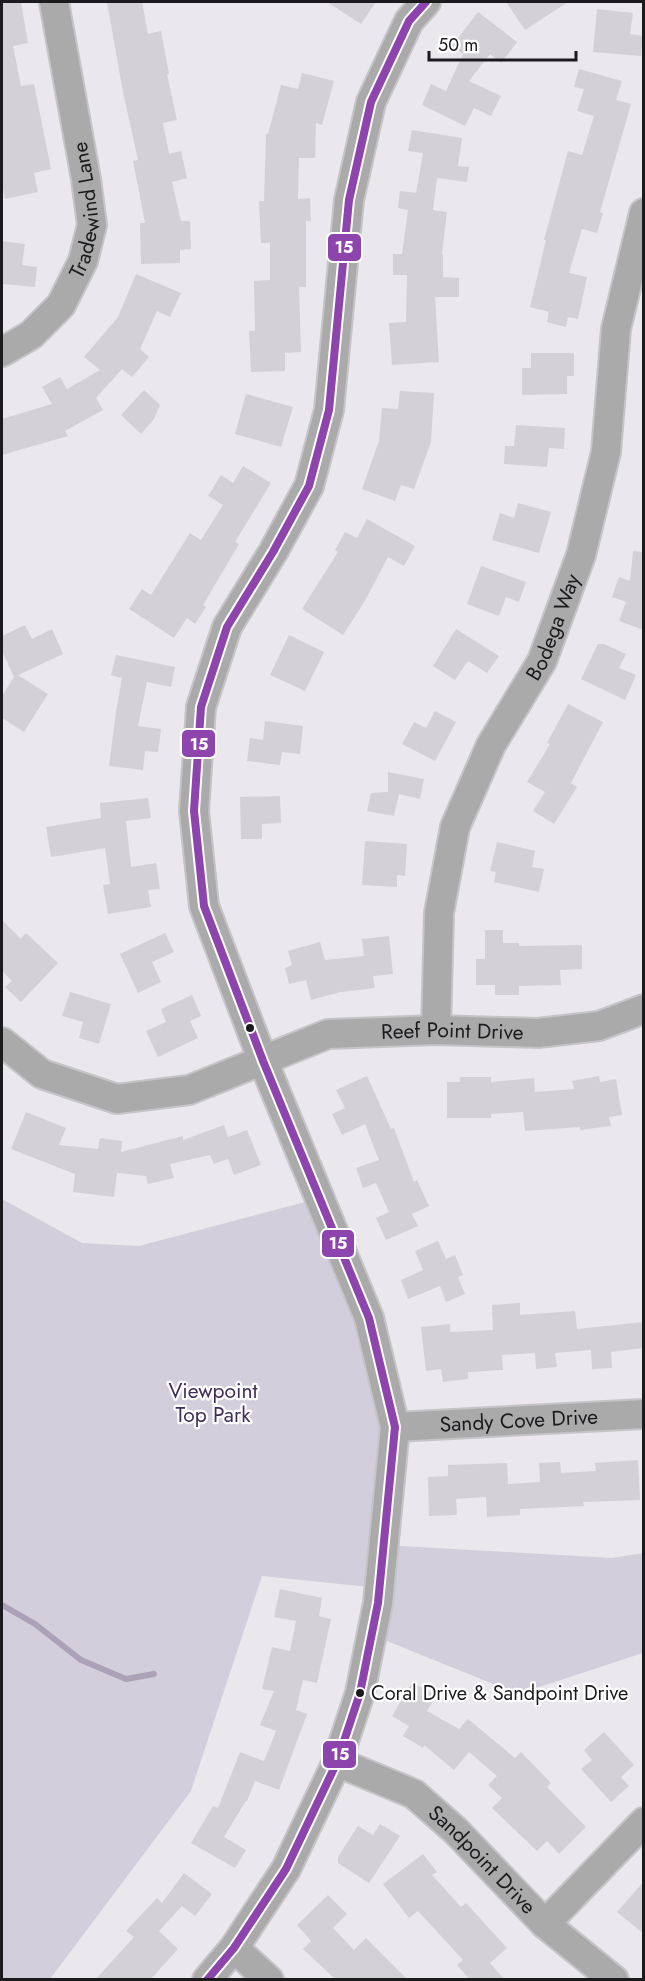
<svg xmlns="http://www.w3.org/2000/svg" width="645" height="1981" viewBox="0 0 645 1981" font-family="Jost,sans-serif">
<rect width="100%" height="100%" fill="#eae8ec"/>
<path fill="#d3cedb" d="M320 1198 395 1427 384 1545 612 1558 643 1553V1653L518 1694 372 1635 379 1588 262 1576 191 1791 50 1979H2V1199L82 1243 139 1246Z"/>
<g fill="none" stroke-linecap="round" stroke-linejoin="round">
<path stroke="#aba2b7" stroke-width="6" d="M2 1605 35 1624 81 1660 126 1679 154 1674"/>
</g>
<path fill="#d3d1d5" d="M2 2H21L28 43 13 46 21 86 34 84 51 169 34 173 38 192 5 199 2 183Z
M107 2H142L148 34 161 31 169 74H167L177 120 163 123 169 154 181 151 187 178 172 182 181 221H190L191 249 180 250V263L141 264 140 223H145L133 161 138 160 123 92Z
M327 2H376L361 24Z
M506 2H568L525 30Z
M597 9 633 13 630 34 643 36 641 56 593 52Z
M478 12 517 42 501 63 490 54 469 81 501 96 491 116 474 108 465 126 422 105 431 84 446 91 463 54 452 46Z
M579 69 622 81 616 100 631 104 600 212 603 213 597 233 582 229 569 273 587 277 578 319 568 317 566 327 547 322 549 312 530 307 546 240H544L568 151 582 155 594 116 577 111 584 89 574 87Z
M302 73 334 81 322 125 316 123 315 158H299L298 199 310 198 311 221H306V287H299L301 352 285 353V371L251 372 249 331H255L254 281 270 280V243H261L259 201H264L266 134H268L281 85 298 89Z
M412 130 462 138 458 166 469 167 467 182 437 178 433 210 447 212 442 254 443 255V277L459 278V297H435L439 362 392 365 389 323 406 322 407 275H393V254H402L408 210 398 208 400 191 416 193 423 153 408 151Z
M2 241 25 244 22 265 37 267 35 287 2 284Z
M136 274 181 293 170 317 157 311 140 349 149 357 132 377 122 369 96 398 103 410 65 431 68 436 2 455V419L52 404 42 387 60 377 67 389 100 370 84 357 118 317Z
M531 353H574V376H567V394L522 395V368H531Z
M144 390 160 405 154 419 141 434 121 415Z
M400 391 434 393 431 442 414 489 401 485 395 501 362 489 379 441 382 408 398 409Z
M246 394 293 407 281 447 235 434Z
M516 425 565 428 564 449 549 448 547 467 504 464 505 446H514Z
M243 466 271 483 235 542 239 544 203 605 206 607 195 624 187 618 174 638 129 609 142 589 151 595 190 533 201 540 223 505 208 496 221 475 233 483Z
M518 503 551 512 539 553 492 540 500 513 514 518Z
M367 519 415 546 404 566 388 557 366 599 343 635 302 609 338 552 335 550 345 532 357 538Z
M633 551 644 552V630L619 621 626 602 612 597 619 577 630 581Z
M481 566 526 582 519 602 506 597 499 616 467 604Z
M25 625 32 639 52 629 63 654 18 675 48 694 24 732 2 718V696L14 677 2 651V636Z
M456 629 499 656 487 673 468 661 455 680 433 666Z
M289 635 324 652 305 691 270 675Z
M598 644H604L626 654 619 668 636 675 625 700 581 679Z
M116 655 175 667 171 687 147 682 138 726 161 729 158 752 145 751 143 770 109 766 116 712 122 678 111 675Z
M568 704 603 722 571 783 577 787 554 824 533 811 545 792 527 782 550 744 547 743Z
M435 711 456 722 435 761 402 744 414 722 426 728Z
M265 721 303 726 300 754 282 752 280 765 247 761 250 738 263 740Z
M388 772 424 779 420 799 399 794 394 816 367 811 371 793 388 792Z
M280 796 281 823 262 824V839H241L240 797Z
M148 798 151 818 126 821 131 867 156 863 160 889 148 890 151 907 108 914 103 885 110 884 105 848 51 857 46 827 101 818 100 803Z
M365 841 407 844 405 876 397 875V887L362 885Z
M497 842 535 851 532 867 544 869 539 892 494 882 496 872 490 871Z
M2 920 21 939 26 933 58 963 21 1002 5 987 12 981 2 971Z
M485 930H503V943H519V946L582 945V969L560 970 561 985 519 986V995H495V985H476V959H485Z
M165 933 174 952 152 962 161 982 138 993 120 954Z
M389 936 393 974 373 976 375 988 341 992 311 1000 306 980 289 984 285 968 292 965 288 951 320 942 325 960 364 956 362 939Z
M70 992 111 1004 99 1044 79 1038 83 1022 62 1016Z
M192 995 201 1016 190 1021 198 1038 158 1057 146 1031 166 1022 161 1009Z
M367 1076 391 1129 394 1128 414 1182 417 1180 429 1206 412 1214 418 1226 386 1240 376 1218 389 1212 376 1183 363 1188 356 1168 379 1160 365 1124 342 1135 332 1114 345 1108 336 1090Z
M599 1076 600 1082 616 1079 622 1115 609 1117 611 1126 580 1130V1127L525 1131 523 1112 491 1114V1118H447V1082H460V1077H491V1082L534 1078 535 1092 574 1089 572 1081Z
M26 1112 66 1128 59 1145 98 1149 100 1138 122 1141 121 1152 183 1136V1140L224 1125 228 1137 247 1130 261 1165 234 1175 228 1159 214 1164 210 1155 170 1164 174 1178 148 1184 146 1176 117 1173 114 1197 73 1192 75 1174 11 1149Z
M438 1241 446 1259 455 1255 463 1275 458 1277 465 1294 446 1302 440 1286 408 1299 401 1280 423 1270 415 1251Z
M520 1303V1315L575 1311 577 1329 644 1322V1348L611 1352 612 1368 592 1369 591 1350 555 1353 557 1367 536 1369 535 1353 502 1355 503 1370 468 1372V1379L443 1382 441 1369 426 1371 421 1327 450 1324V1332L493 1330 492 1305Z
M638 1460 640 1500 583 1502 584 1506 520 1509V1515L487 1517 486 1497 456 1499 457 1515 429 1516 428 1477 448 1476V1465L507 1463 508 1484 540 1482 539 1463 560 1462 561 1473 596 1471 595 1463Z
M280 1589 322 1598 319 1616 331 1619 317 1683 303 1680 296 1710 307 1714 279 1790 255 1781 247 1801H246L224 1837 246 1850 235 1868 191 1843 213 1806 218 1808 240 1752 264 1761 276 1731 260 1725 274 1691 262 1689 272 1647 290 1651 296 1621 274 1617Z
M412 1682 436 1696 427 1711 459 1729 468 1719 515 1758 521 1752 551 1783 547 1787 586 1827 559 1854 547 1841 537 1851 492 1808 502 1798 488 1785 497 1776 469 1752 454 1770 424 1745 423 1748 403 1736 409 1726 392 1716Z
M604 1732 634 1765 621 1777 629 1786 611 1802 581 1769 592 1760 584 1750Z
M380 1824 400 1836 369 1883 338 1863V1857L358 1826 373 1835Z
M423 1854 437 1872 432 1875 461 1907 466 1903 507 1948 490 1963 505 1980H470L457 1965 463 1960 418 1911 409 1918 383 1884Z
M184 1873 212 1894 195 1916 182 1906 159 1931 178 1949 150 1980H95L134 1937 126 1931 157 1898 162 1903Z
M644 1881V1934L617 1912Z
M328 1895 347 1914 333 1928 354 1950 366 1938 408 1980H336L303 1949 311 1941 297 1925Z"/>
<g fill="none" stroke-linecap="round" stroke-linejoin="round">
<defs>
<g id="minor">
<path id="s1" d="M2 352 31 335 61 305 83 261 92 225 86 179 54 2"/>
<path id="s2" d="M436 1030 439 913 455 827 491 745 542 661 581 555 606 452 616 329 644 213"/>
<path id="s3" d="M2 1042 42 1074 117 1099 189 1090 328 1034 436 1030 538 1033 599 1026 644 1009"/>
<path id="s4" d="M395 1427 644 1414"/>
<path id="s5" d="M337 1762 414 1794 456 1831 545 1924 614 1980"/>
<path d="M545 1924 644 1822"/>
<path d="M234 1948 269 1980"/>
<path d="M207 1980 234 1948 286 1869 337 1762 360 1693 378 1603 395 1427 369 1318 263 1061 204 906 194 811 201 707 227 627 273 552 309 486 329 410 349 200 371 102 409 21 426 2"/>
</g>
</defs>
<use href="#minor" stroke="#c5c4c6" stroke-width="32"/>
<use href="#minor" stroke="#aaaaab" stroke-width="28"/>
<defs>
<path id="bus-1" d="M207 1980 234 1948 286 1869 337 1762 360 1693 378 1603 395 1427 369 1318 263 1061 204 906 194 811 201 707 227 627 273 552 309 486 329 410 349 200 371 102 409 21 426 2"/>
</defs>
<use href="#bus-1" stroke="#fff" stroke-width="12"/>
<use href="#bus-1" stroke="#8e44ad" stroke-width="8"/>
</g>
<g fill="#1b1a1d" stroke="#fff" stroke-width="2">
<circle cx="250" cy="1028" r="5"/>
<circle cx="360" cy="1693" r="5"/>
</g>
<g text-anchor="middle" stroke-width="4.5" stroke-linejoin="round" paint-order="stroke">
<g font-size="20" fill="#1b1a1d" stroke="#fff" text-anchor="start">
<text x="371" y="1700">Coral Drive &amp; Sandpoint Drive</text>
</g>
<g font-size="21" fill="#1b1a1d" stroke="#fff">
<text dy="7" stroke="none"><textPath href="#s1" startOffset="177">Tradewind Lane</textPath></text>
<text dy="7" stroke="none"><textPath href="#s2" startOffset="428">Bodega Way</textPath></text>
<text dy="7" stroke="none"><textPath href="#s3" startOffset="477">Reef Point Drive</textPath></text>
<text dy="7" stroke="none"><textPath href="#s4" startOffset="124">Sandy Cove Drive</textPath></text>
<text dy="7" stroke="none"><textPath href="#s5" startOffset="178">Sandpoint Drive</textPath></text>
</g>
<g font-size="21" fill="#412e57" stroke="#fff">
<text x="213" y="1398">Viewpoint<tspan x="213" dy="24">Top Park</tspan></text>
</g>
</g>
<g stroke="#fff" stroke-width="2">
<rect x="327" y="233" width="35" height="29" rx="6" fill="#8e44ad"/>
<rect x="181" y="729" width="35" height="29" rx="6" fill="#8e44ad"/>
<rect x="321" y="1229" width="34" height="29" rx="6" fill="#8e44ad"/>
<rect x="322" y="1740" width="35" height="29" rx="6" fill="#8e44ad"/>
</g>
<g font-size="16" text-anchor="middle" font-weight="bold" fill="#fff">
<text x="344" y="253">15</text>
<text x="199" y="750">15</text>
<text x="338" y="1249">15</text>
<text x="340" y="1760">15</text>
</g>
<rect width="645" height="1981" fill="none" stroke="#1b1a1d" stroke-width="6"/>
<path d="M429 51v9h147v-9" fill="none" stroke="#1b1a1d" stroke-width="3"/>
<text x="438" y="51" font-size="18" fill="#1b1a1d" stroke="#ffffff" stroke-width="4.5" paint-order="stroke">50 m</text>
</svg>
